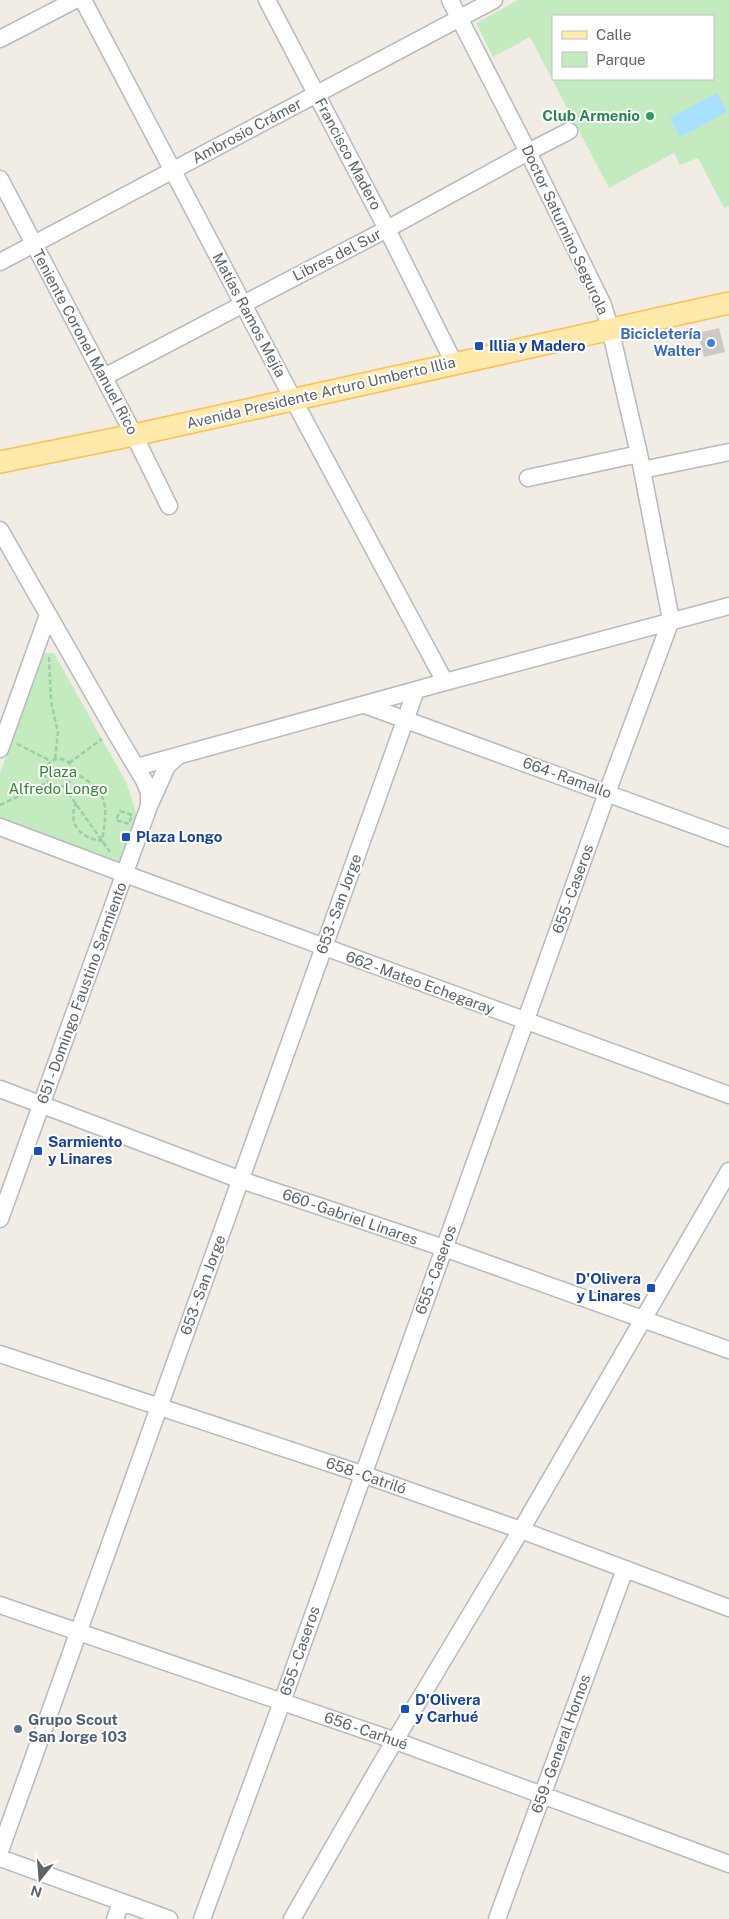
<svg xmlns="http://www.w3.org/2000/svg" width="729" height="1919" viewBox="0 0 729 1919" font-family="'Public Sans',sans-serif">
<rect width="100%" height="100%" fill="#f1ede5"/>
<path fill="#c4ebc0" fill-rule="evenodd" d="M518 0H729V206L724 208 698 158 680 165 674 153 609 188 530 37 493 57 476 23ZM553 16H713V79H553Z
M43 653H54L127 784 137 816 122 860 115 863 0 820V773Z"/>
<path fill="#a7e1ff" d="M717 93 727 112 680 137 670 118Z"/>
<path fill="#ccc8c2" d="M719 328 725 352 704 357 698 333Z"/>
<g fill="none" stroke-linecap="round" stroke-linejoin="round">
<defs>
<path id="minor" d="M83 0 293 399 445 682
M267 0 387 229 454 363
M0 39 75 0
M0 179 134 435 169 506
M0 262 494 0
M104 377 387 229 528 152 569 131
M642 470 729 452
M528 478 639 454
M0 530 114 730 145 782 149 793V806L0 1219
M365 705 729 838
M0 749 48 615
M137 767 445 682 729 606
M150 804 167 766 177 757
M0 827 125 874 729 1095
M0 1089 241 1180 444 1248 729 1350
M0 1354 362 1474 521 1530 729 1608
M0 1605 396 1741 729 1864
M0 1851 416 690
M0 1858 169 1919
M115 1919 121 1903
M202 1919 282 1702 607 793 671 620 639 454 610 328 603 305 528 152 450 0
M292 1919 379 1767 521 1530 729 1171
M497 1919 625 1569"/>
<path id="major" d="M0 462 134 435 729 303"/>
</defs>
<use href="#minor" stroke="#b6b9bd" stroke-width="19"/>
<use href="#major" stroke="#ffbd50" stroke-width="24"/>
<path stroke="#9acfa4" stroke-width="2.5" stroke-dasharray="5 2.5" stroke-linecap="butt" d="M49 657 51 701 58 733 55 759
M17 744 51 761
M45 773a14 14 0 1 1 28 0a14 14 0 1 1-28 0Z
M69 763 102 739
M73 772C109 791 108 804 102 841 81 838 67 825 76 803
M64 787 110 852
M0 805 48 782
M120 811 132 815 129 824 116 820Z"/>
<use href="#minor" stroke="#fff" stroke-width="16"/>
<use href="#major" stroke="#ffeaac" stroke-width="21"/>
</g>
<circle fill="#2e9e5b" stroke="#fff" stroke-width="2" cx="650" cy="116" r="5"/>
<circle fill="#3f7fe0" stroke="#fff" stroke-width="2" cx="711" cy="343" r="5"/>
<g fill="#1a4fb4" stroke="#fff" stroke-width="2">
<rect x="474" y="341" width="10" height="10" rx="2.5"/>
<rect x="121" y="832" width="10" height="10" rx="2.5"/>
<rect x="33" y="1146" width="10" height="10" rx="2.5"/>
<rect x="646" y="1283" width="10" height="10" rx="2.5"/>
<rect x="400" y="1704" width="10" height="10" rx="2.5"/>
</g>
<circle fill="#5c6f8a" stroke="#fff" stroke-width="2" cx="18" cy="1729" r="5"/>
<g text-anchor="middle" stroke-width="4" stroke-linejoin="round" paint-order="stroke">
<g font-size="15" font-weight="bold" fill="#27864d" stroke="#fff" text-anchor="end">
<text x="640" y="121">Club Armenio</text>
</g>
<g font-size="15" fill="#5d6367" stroke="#fff">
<text transform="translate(247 131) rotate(-28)" y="5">Ambrosio Crámer</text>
<text transform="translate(348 154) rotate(62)" y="5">Francisco Madero</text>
<text transform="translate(565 230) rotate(65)" y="5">Doctor Saturnino Segurola</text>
<text transform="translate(337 255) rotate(-27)" y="5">Libres del Sur</text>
<text transform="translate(249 315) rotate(62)" y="5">Matías Ramos Mejía</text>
<text transform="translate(85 342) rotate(62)" y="5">Teniente Coronel Manuel Rico</text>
<text transform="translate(321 393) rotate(-13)" y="5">Avenida Presidente Arturo Umberto Illia</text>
<text transform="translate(567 778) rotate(20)" y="5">664 - Ramallo</text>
<text transform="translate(573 889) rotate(-70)" y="5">655 - Caseros</text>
<text transform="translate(339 904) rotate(-70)" y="5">653 - San Jorge</text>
<text transform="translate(420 983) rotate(20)" y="5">662 - Mateo Echegaray</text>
<text transform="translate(82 993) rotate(-70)" y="5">651 - Domingo Faustino Sarmiento</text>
<text transform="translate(350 1217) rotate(19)" y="5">660 - Gabriel Linares</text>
<text transform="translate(436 1270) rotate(-70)" y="5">655 - Caseros</text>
<text transform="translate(203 1285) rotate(-70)" y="5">653 - San Jorge</text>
<text transform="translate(366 1476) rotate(19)" y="5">658 - Catriló</text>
<text transform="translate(300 1651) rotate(-71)" y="5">655 - Caseros</text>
<text transform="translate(366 1731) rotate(19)" y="5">656 - Carhué</text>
<text transform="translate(561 1744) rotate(-70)" y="5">659 - General Hornos</text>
</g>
<g font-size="15" font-weight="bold" fill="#366cbe" stroke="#fff" text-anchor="end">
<text x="701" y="339">Bicicletería<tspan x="701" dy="17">Walter</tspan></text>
</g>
<g font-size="15" font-weight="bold" fill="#164399" stroke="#fff" text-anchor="start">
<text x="489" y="351">Illia y Madero</text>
<text x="136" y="842">Plaza Longo</text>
<text x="48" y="1147">Sarmiento<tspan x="48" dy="17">y Linares</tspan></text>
<text x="641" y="1284" text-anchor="end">D'Olivera<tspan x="641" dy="17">y Linares</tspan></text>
<text x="415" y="1705">D'Olivera<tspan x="415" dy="17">y Carhué</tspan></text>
</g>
<g font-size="15" fill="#30872d" stroke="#fff">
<text x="58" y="777">Plaza<tspan x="58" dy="17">Alfredo Longo</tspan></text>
</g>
<g font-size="15" font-weight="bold" fill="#4e5e75" stroke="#fff" text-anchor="start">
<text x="28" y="1725">Grupo Scout<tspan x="28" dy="17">San Jorge 103</tspan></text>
</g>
</g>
<rect x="552" y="15" width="162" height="65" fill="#ffffff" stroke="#bec1c2"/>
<rect x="562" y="31" width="25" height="8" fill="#ffeaac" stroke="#bec1c2"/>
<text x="596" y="40" font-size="15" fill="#5d6367">Calle</text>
<rect x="562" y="52" width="25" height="15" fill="#c4ebc0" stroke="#bec1c2"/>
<text x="596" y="65" font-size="15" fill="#5d6367">Parque</text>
<g transform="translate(40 1879) rotate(197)" stroke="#ffffff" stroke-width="4" paint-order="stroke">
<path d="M0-4L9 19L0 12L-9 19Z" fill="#5d6367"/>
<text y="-8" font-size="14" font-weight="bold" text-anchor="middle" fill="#5d6367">N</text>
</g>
</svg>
